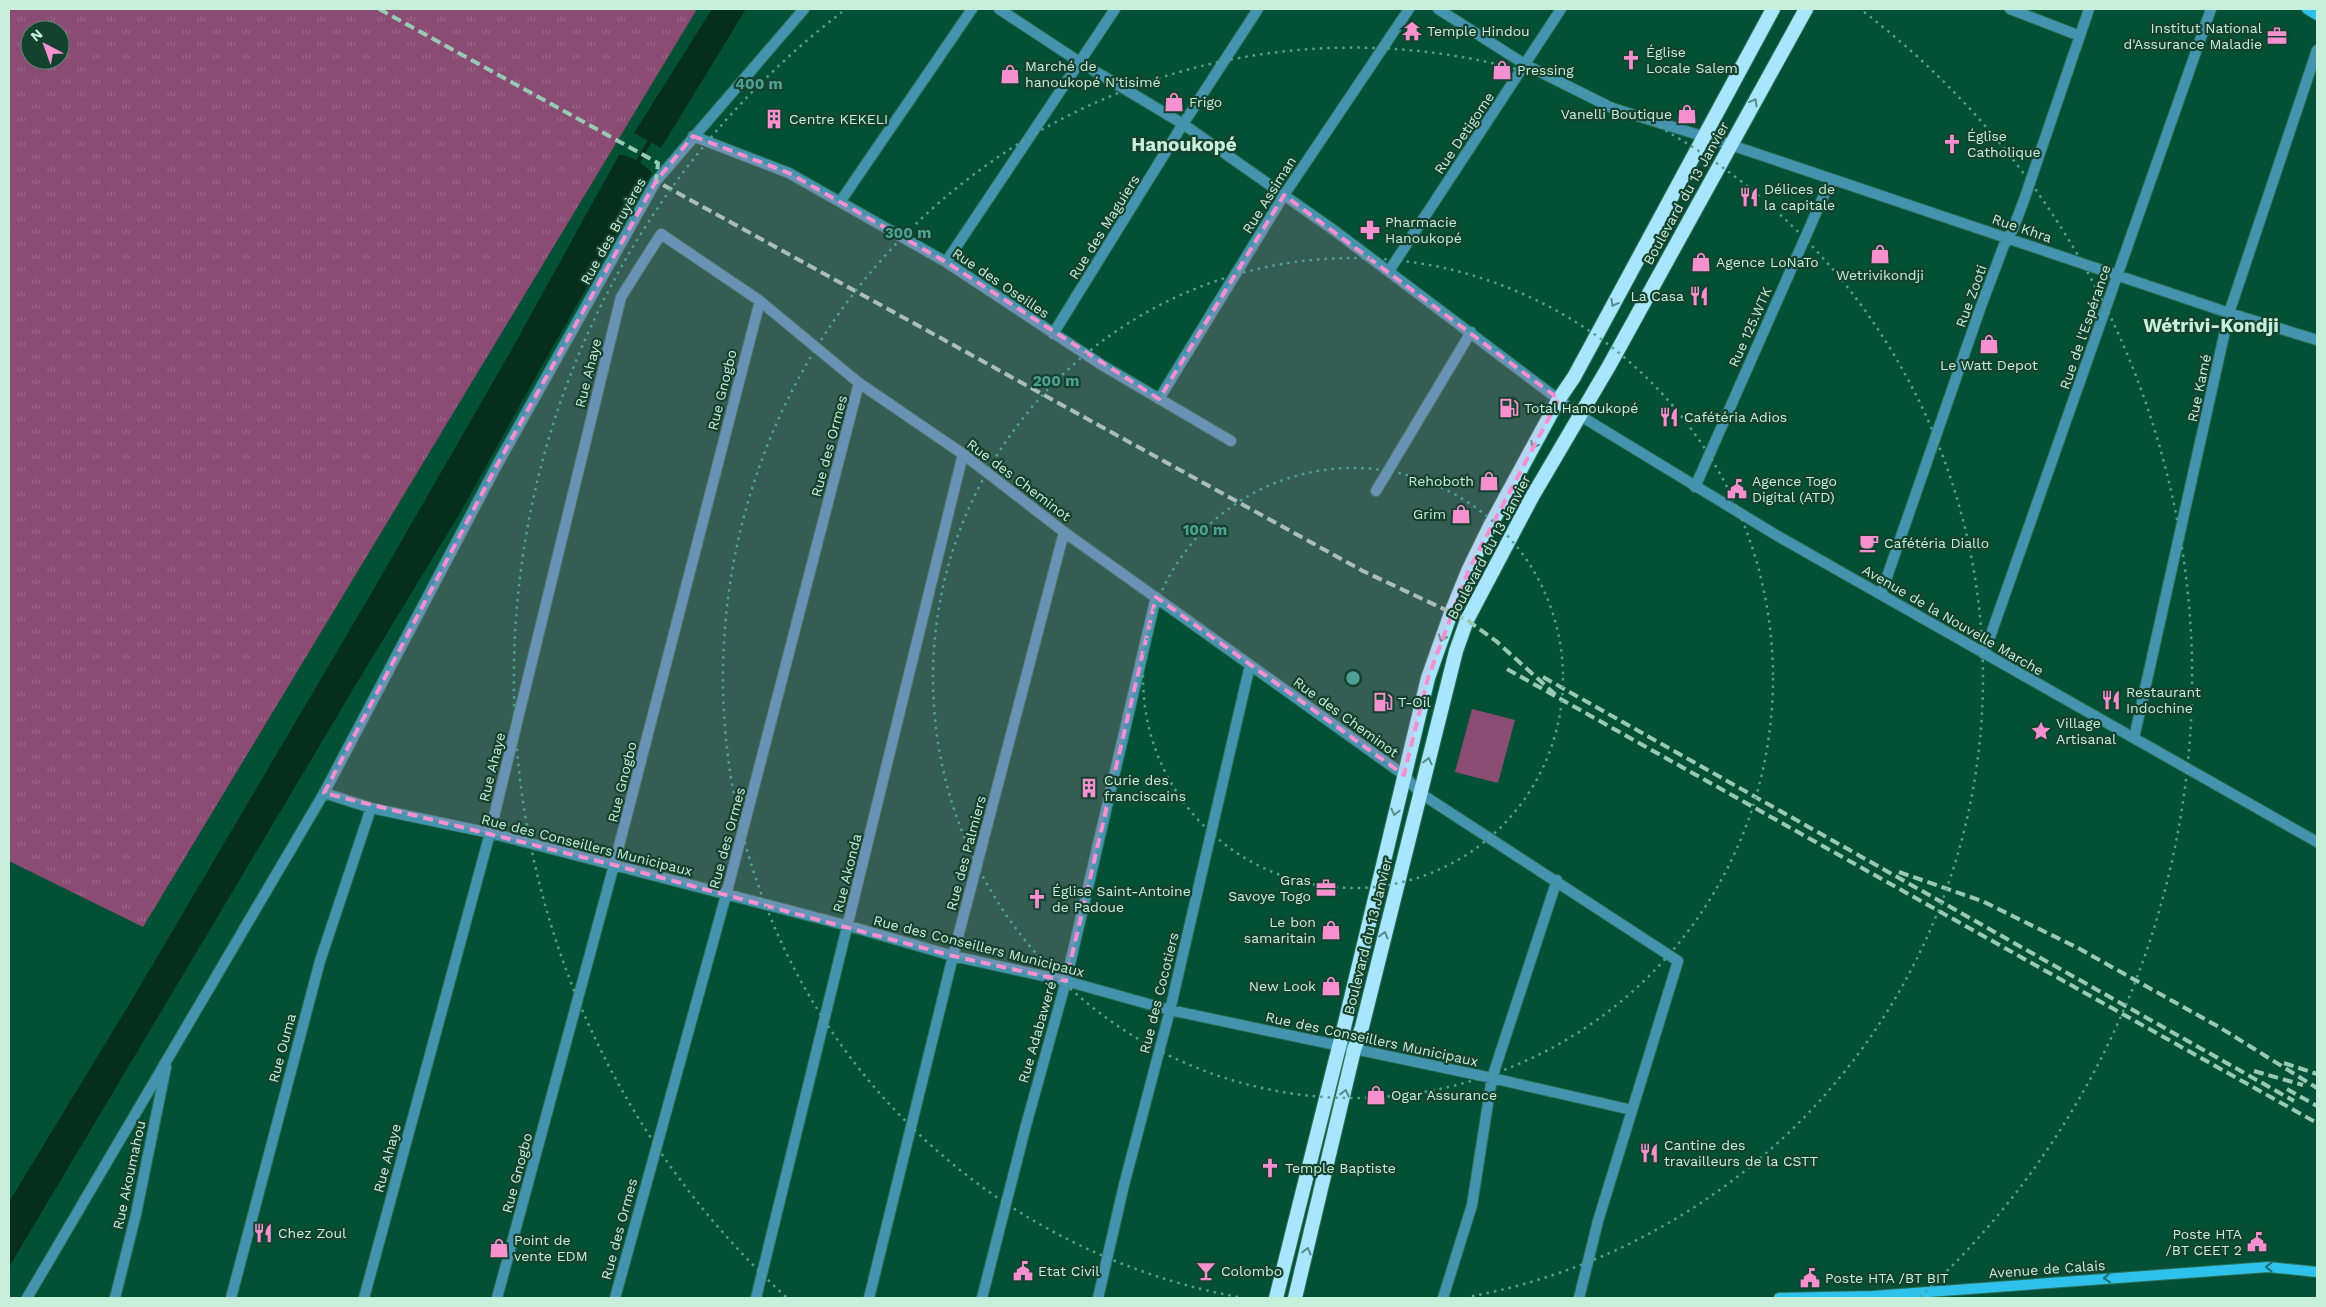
<svg xmlns="http://www.w3.org/2000/svg" width="2326" height="1307" viewBox="0 0 2326 1307" font-family="'Work Sans',sans-serif">
<defs>
<pattern id="grass-tufts" width="24" height="20" patternUnits="userSpaceOnUse" patternTransform="scale(1.25)"><rect width="24" height="20" fill="#8b4c73"/><path d="M3 7l-1-3M5 7V3M7 7l1-3M15 17l-1-3M17 17v-4M19 17l1-3" fill="none" stroke="#9a6686"/></pattern>
</defs>
<rect width="100%" height="100%" fill="#045036"/>
<path fill="url(#grass-tufts)" fill-rule="evenodd" d="M9 9H697L143 927 9 861ZM30 30H60V60H30Z"/>
<path fill="#8b4c73" d="M1472 709 1515 720 1498 783 1455 772Z"/>
<path fill="#052e1f" d="M712 9H746L661 148 634 133Z
M619 155C631 155 644 164 652 173L530 387 463 508 361 676 9 1267V1202L133 998 375 587 508 356Z"/>
<g fill="none" stroke-linecap="round" stroke-linejoin="round">
<path stroke="#052e1f" stroke-width="4.5" d="M636 165 652 137"/>
<defs>
<path id="minor" d="M1438 9 1526 65 1612 108 1731 145 2229 313 2317 340
M2010 9 2080 36
M693 136 789 173 946 262 1102 365 1231 441
M840 202 972 9
M946 262 1115 9
M1389 271 1561 9
M1053 334 1183 124 1258 9
M1159 399 1284 195 1409 9
M1695 487 1831 179
M1376 491 1471 332
M1881 594 1980 309 2004 245 2013 229 2024 200 2089 9
M1984 654 2211 9
M2134 738 2229 313 2317 50
M324 793 371 808 490 833 849 926 953 956 1066 981 1170 1010 1492 1078 1632 1110
M27 1298 324 793 497 465 656 181 804 9
M115 1298 136 1214 166 1067
M231 1298 320 961 371 808
M364 1298 490 833 621 297 661 234 760 301 859 383 963 454 1064 532 1404 775 1420 793 1678 961 1598 1221 1579 1298
M497 1298 614 865 760 301
M615 1298 726 895 859 383
M756 1298 963 454
M869 1298 953 956 1064 532
M982 1298 1025 1129 1066 981 1156 597
M1098 1298 1124 1185 1170 1010 1250 665
M1443 1298 1472 1205 1492 1078 1557 880"/>
<path id="tertiary" d="M999 9 1078 61 1183 124 1335 231 1579 415 1776 535 2317 842"/>
<path id="secondary" d="M2307 9 2317 15
M1779 1298 1873 1296 2268 1267 2317 1272"/>
<path id="trunk" d="M1276 1298 1345 1023 1428 678 1451 613 1469 569 1490 526 1559 399 1574 377 1619 294 1773 9
M1295 1298 1354 1050 1362 1027 1456 651 1467 620 1532 497 1609 366 1806 9"/>
</defs>
<use href="#minor" stroke="#2b7057" stroke-width="12"/>
<use href="#tertiary" stroke="#2b7057" stroke-width="12"/>
<use href="#secondary" stroke="#2b7057" stroke-width="12"/>
<use href="#trunk" stroke="#2b7057" stroke-width="16"/>
<use href="#minor" stroke="#4594af" stroke-width="10"/>
<use href="#tertiary" stroke="#4594af" stroke-width="10"/>
<use href="#secondary" stroke="#2ec1ec" stroke-width="10"/>
<use href="#trunk" stroke="#a7e6fc" stroke-width="14"/>
<path stroke="#98c9b2" stroke-width="4" stroke-dasharray="10 5" stroke-linecap="butt" d="M379 9 658 163 656 181 1363 571 1467 620 1496 641 1557 696
M1507 669 2317 1123
M1543 677 2294 1101
M1899 872 1982 901 2078 948 2219 1027 2317 1088
M2284 1063 2317 1074
M2254 1071 2303 1085
M2287 1089 2317 1106"/>
</g>
<defs><path id="oneway-chevron" d="M-2-3.5L2.5 0L-2 3.5" fill="none" stroke-width="1.6" stroke-linecap="round" stroke-linejoin="round" transform="scale(1.25)"/></defs>
<g stroke="#568c8b">
<use href="#oneway-chevron" transform="translate(1754 102) rotate(-61)"/>
<use href="#oneway-chevron" transform="translate(1614 303) rotate(119)"/>
<use href="#oneway-chevron" transform="translate(1534 445) rotate(118)"/>
<use href="#oneway-chevron" transform="translate(1442 638) rotate(110)"/>
<use href="#oneway-chevron" transform="translate(1428 761) rotate(-76)"/>
<use href="#oneway-chevron" transform="translate(1395 812) rotate(103)"/>
<use href="#oneway-chevron" transform="translate(1384 935) rotate(-76)"/>
<use href="#oneway-chevron" transform="translate(1345 1093) rotate(-76)"/>
<use href="#oneway-chevron" transform="translate(1307 1251) rotate(-76)"/>
</g>
<g stroke="#1d6e71">
<use href="#oneway-chevron" transform="translate(2269 1267) rotate(-180)"/>
<use href="#oneway-chevron" transform="translate(2107 1278) rotate(176)"/>
</g>
<path fill="#f690cf" fill-opacity="0.2" stroke="#f690cf" stroke-width="4" stroke-dasharray="10 6" stroke-linejoin="round" d="M693 136 789 173 946 262 1159 399 1284 195 1559 399 1469 569 1428 678 1404 775 1156 597 1066 981 953 956 614 865 324 793 497 465 656 181Z"/>
<g fill="none" stroke="#4fa094" stroke-width="2.5" stroke-dasharray="2.5 5">
<circle cx="1353" cy="678" r="210"/>
<circle cx="1353" cy="678" r="420"/>
<path d="M1238 1297A630 630 0 1 1 1468 1297"/>
<path d="M786 1297A840 840 0 0 1 842 12M1864 12A840 840 0 0 1 1920 1297"/>
</g>
<defs>
<symbol id="temple-bare" viewBox="-9 -9 18 18"><path d="M0-6L5-2H3V0L6.5 2.5H4V6H1.5V3h-3V6H-4V2.5H-6.5L-3 0V-2H-5Z" fill="#f690cf" stroke="#14422f" stroke-width="2.5" paint-order="stroke"/></symbol>
<symbol id="office-bare" viewBox="-9 -9 18 18"><path d="M-6-3h4V-5.5h4V-3h4V5H-6ZM-1-4.5V-3h2v-1.5ZM-6 0V1H6V0Z" fill="#f690cf" stroke="#14422f" stroke-width="2.5" paint-order="stroke"/></symbol>
<symbol id="church-bare" viewBox="-9 -9 18 18"><path d="M-1.2-6h2.4v3.5h3.3v2.4h-3.3V6h-2.4V-.1h-3.3v-2.4h3.3Z" fill="#f690cf" stroke="#14422f" stroke-width="2.5" paint-order="stroke"/></symbol>
<symbol id="shop-bare" viewBox="-9 -9 18 18"><path d="M-5-2.5h2.3a2.7 3.5 0 0 1 5.4 0H5L5.5 6h-11ZM-1.5-2.5h3a1.5 2.3 0 0 0-3 0Z" fill="#f690cf" stroke="#14422f" stroke-width="2.5" paint-order="stroke"/></symbol>
<symbol id="building-bare" viewBox="-9 -9 18 18"><path d="M-4-6H4V6H1V3H-1V6H-4ZM-2.5-4.3h1.7v1.8h-1.7ZM.8-4.3h1.7v1.8H.8ZM-2.5-1h1.7V.8h-1.7ZM.8-1h1.7V.8H.8Z" fill="#f690cf" stroke="#14422f" stroke-width="2.5" paint-order="stroke"/></symbol>
<symbol id="restaurant-bare" viewBox="-9 -9 18 18"><path d="M-5-6h1v4h1v-4h1v4h1v-4h1v5L-1.5 .5V6h-2V.5L-5-1ZM5-6V6H3V1.5H1.5Q1.5-4 5-6Z" fill="#f690cf" stroke="#14422f" stroke-width="2.5" paint-order="stroke"/></symbol>
<symbol id="pharmacy-bare" viewBox="-9 -9 18 18"><path d="M-2-6h4v4h4v4h-4v4h-4v-4h-4v-4h4Z" fill="#f690cf" stroke="#14422f" stroke-width="2.5" paint-order="stroke"/></symbol>
<symbol id="fuel-bare" viewBox="-9 -9 18 18"><path d="M-5.5-6h7V0h2V4h1.3V-2.5L3-4.5l.8-.8L6-3V5H2.5V1h-1V6h-7ZM-4.2-4.7v3.2H.2V-4.7Z" fill="#f690cf" stroke="#14422f" stroke-width="2.5" paint-order="stroke"/></symbol>
<symbol id="civic-bare" viewBox="-9 -9 18 18"><path d="M-.6-6.5H3V-4.5H.6V-3L4-1V1h2V6H-6V1h2V-1L-.6-3ZM-1.2 2.5V6h2.4V2.5Z" fill="#f690cf" stroke="#14422f" stroke-width="2.5" paint-order="stroke"/></symbol>
<symbol id="cafe-bare" viewBox="-9 -9 18 18"><path d="M-5.5-4.5H6V0H3Q3 3.5 0 3.5H-2.5Q-5.5 3.5-5.5 0ZM3-3.2v2h1.7v-2ZM-6 4.5H4V6H-6Z" fill="#f690cf" stroke="#14422f" stroke-width="2.5" paint-order="stroke"/></symbol>
<symbol id="sight-bare" viewBox="-9 -9 18 18"><path d="M0-6L1.8-2.2L6-1.7L2.9 1.2L3.7 5.4L0 3.3L-3.7 5.4L-2.9 1.2L-6-1.7L-1.8-2.2Z" fill="#f690cf" stroke="#14422f" stroke-width="2.5" paint-order="stroke"/></symbol>
<symbol id="bar-bare" viewBox="-9 -9 18 18"><path d="M-6-5H6L.8 .8V4.5H3.5V6h-7V4.5H-.8V.8Z" fill="#f690cf" stroke="#14422f" stroke-width="2.5" paint-order="stroke"/></symbol>
</defs>
<g fill-rule="evenodd">
<use href="#temple-bare" x="1398" y="17" width="28" height="28"/>
<use href="#office-bare" x="2263" y="22" width="28" height="28"/>
<use href="#church-bare" x="1617" y="46" width="28" height="28"/>
<use href="#shop-bare" x="1488" y="56" width="28" height="28"/>
<use href="#shop-bare" x="996" y="60" width="28" height="28"/>
<use href="#shop-bare" x="1160" y="88" width="28" height="28"/>
<use href="#shop-bare" x="1673" y="100" width="28" height="28"/>
<use href="#building-bare" x="760" y="105" width="28" height="28"/>
<use href="#church-bare" x="1938" y="130" width="28" height="28"/>
<use href="#restaurant-bare" x="1735" y="183" width="28" height="28"/>
<use href="#pharmacy-bare" x="1356" y="216" width="28" height="28"/>
<use href="#shop-bare" x="1866" y="240" width="28" height="28"/>
<use href="#shop-bare" x="1687" y="248" width="28" height="28"/>
<use href="#restaurant-bare" x="1685" y="282" width="28" height="28"/>
<use href="#shop-bare" x="1975" y="330" width="28" height="28"/>
<use href="#fuel-bare" x="1495" y="394" width="28" height="28"/>
<use href="#restaurant-bare" x="1655" y="403" width="28" height="28"/>
<use href="#shop-bare" x="1475" y="467" width="28" height="28"/>
<use href="#civic-bare" x="1723" y="475" width="28" height="28"/>
<use href="#shop-bare" x="1447" y="500" width="28" height="28"/>
<use href="#cafe-bare" x="1855" y="529" width="28" height="28"/>
<use href="#restaurant-bare" x="2097" y="686" width="28" height="28"/>
<use href="#fuel-bare" x="1369" y="688" width="28" height="28"/>
<use href="#sight-bare" x="2027" y="717" width="28" height="28"/>
<use href="#building-bare" x="1075" y="774" width="28" height="28"/>
<use href="#office-bare" x="1312" y="874" width="28" height="28"/>
<use href="#church-bare" x="1023" y="885" width="28" height="28"/>
<use href="#shop-bare" x="1317" y="916" width="28" height="28"/>
<use href="#shop-bare" x="1317" y="972" width="28" height="28"/>
<use href="#shop-bare" x="1362" y="1081" width="28" height="28"/>
<use href="#restaurant-bare" x="1635" y="1139" width="28" height="28"/>
<use href="#church-bare" x="1256" y="1154" width="28" height="28"/>
<use href="#restaurant-bare" x="249" y="1219" width="28" height="28"/>
<use href="#civic-bare" x="2243" y="1228" width="28" height="28"/>
<use href="#shop-bare" x="485" y="1234" width="28" height="28"/>
<use href="#civic-bare" x="1009" y="1257" width="28" height="28"/>
<use href="#bar-bare" x="1192" y="1257" width="28" height="28"/>
<use href="#civic-bare" x="1796" y="1264" width="28" height="28"/>
</g>
<g text-anchor="middle" stroke-width="4.5" stroke-linejoin="round" paint-order="stroke">
<g font-size="14" fill="#c7efda" stroke="#14422f" text-anchor="start">
<text x="2262" y="33" text-anchor="end">Institut National<tspan x="2262" dy="16">d'Assurance Maladie</tspan></text>
<text x="1427" y="36">Temple Hindou</text>
<text x="1646" y="57">Église<tspan x="1646" dy="16">Locale Salem</tspan></text>
<text x="1025" y="71">Marché de<tspan x="1025" dy="16">hanoukopé N'tisimé</tspan></text>
<text x="1517" y="75">Pressing</text>
<text x="1189" y="107">Frigo</text>
<text x="1672" y="119" text-anchor="end">Vanelli Boutique</text>
<text x="789" y="124">Centre KEKELI</text>
<text x="1967" y="141">Église<tspan x="1967" dy="16">Catholique</tspan></text>
<text x="1764" y="194">Délices de<tspan x="1764" dy="16">la capitale</tspan></text>
<text x="1385" y="227">Pharmacie<tspan x="1385" dy="16">Hanoukopé</tspan></text>
<text x="1716" y="267">Agence LoNaTo</text>
<text x="1880" y="280" text-anchor="middle">Wetrivikondji</text>
<text x="1684" y="301" text-anchor="end">La Casa</text>
<text x="1989" y="370" text-anchor="middle">Le Watt Depot</text>
<text x="1524" y="413">Total Hanoukopé</text>
<text x="1684" y="422">Cafétéria Adios</text>
<text x="1474" y="486" text-anchor="end">Rehoboth</text>
<text x="1752" y="486">Agence Togo<tspan x="1752" dy="16">Digital (ATD)</tspan></text>
<text x="1446" y="519" text-anchor="end">Grim</text>
<text x="1884" y="548">Cafétéria Diallo</text>
<text x="2126" y="697">Restaurant<tspan x="2126" dy="16">Indochine</tspan></text>
<text x="1398" y="707">T-Oil</text>
<text x="2056" y="728">Village<tspan x="2056" dy="16">Artisanal</tspan></text>
<text x="1104" y="785">Curie des<tspan x="1104" dy="16">franciscains</tspan></text>
<text x="1311" y="885" text-anchor="end">Gras<tspan x="1311" dy="16">Savoye Togo</tspan></text>
<text x="1052" y="896">Église Saint-Antoine<tspan x="1052" dy="16">de Padoue</tspan></text>
<text x="1316" y="927" text-anchor="end">Le bon<tspan x="1316" dy="16">samaritain</tspan></text>
<text x="1316" y="991" text-anchor="end">New Look</text>
<text x="1391" y="1100">Ogar Assurance</text>
<text x="1664" y="1150">Cantine des<tspan x="1664" dy="16">travailleurs de la CSTT</tspan></text>
<text x="1285" y="1173">Temple Baptiste</text>
<text x="278" y="1238">Chez Zoul</text>
<text x="2242" y="1239" text-anchor="end">Poste HTA<tspan x="2242" dy="16">/BT CEET 2</tspan></text>
<text x="514" y="1245">Point de<tspan x="514" dy="16">vente EDM</tspan></text>
<text x="1038" y="1276">Etat Civil</text>
<text x="1221" y="1276">Colombo</text>
<text x="1825" y="1283">Poste HTA /BT BIT</text>
</g>
<g font-size="14" fill="#c7efda" stroke="#14422f">
<text transform="translate(1464 133) rotate(-56)" y="5">Rue Detigome</text>
<text transform="translate(1686 193) rotate(-61)" y="5">Boulevard du 13 Janvier</text>
<text transform="translate(1269 195) rotate(-58)" y="5">Rue Assiman</text>
<text transform="translate(1104 227) rotate(-58)" y="5">Rue des Maguiers</text>
<text transform="translate(2022 228) rotate(19)" y="5">Rue Khra</text>
<text transform="translate(613 231) rotate(-61)" y="5">Rue des Bruyères</text>
<text transform="translate(1001 283) rotate(34)" y="5">Rue des Oseilles</text>
<text transform="translate(1971 296) rotate(-70)" y="5">Rue Zooti</text>
<text transform="translate(1750 327) rotate(-66)" y="5">Rue 125.WTK</text>
<text transform="translate(2085 327) rotate(-71)" y="5">Rue de l'Espérance</text>
<text transform="translate(588 373) rotate(-76)" y="5">Rue Ahaye</text>
<text transform="translate(2199 388) rotate(-78)" y="5">Rue Kamé</text>
<text transform="translate(722 390) rotate(-76)" y="5">Rue Gnogbo</text>
<text transform="translate(829 446) rotate(-75)" y="5">Rue des Ormes</text>
<text transform="translate(1019 480) rotate(37)" y="5">Rue des Cheminot</text>
<text transform="translate(1489 547) rotate(-62)" y="5">Boulevard du 13 Janvier</text>
<text transform="translate(1953 620) rotate(30)" y="5">Avenue de la Nouvelle Marche</text>
<text transform="translate(1346 717) rotate(36)" y="5">Rue des Cheminot</text>
<text transform="translate(492 767) rotate(-76)" y="5">Rue Ahaye</text>
<text transform="translate(622 782) rotate(-76)" y="5">Rue Gnogbo</text>
<text transform="translate(727 838) rotate(-75)" y="5">Rue des Ormes</text>
<text transform="translate(587 845) rotate(14)" y="5">Rue des Conseillers Municipaux</text>
<text transform="translate(966 853) rotate(-75)" y="5">Rue des Palmiers</text>
<text transform="translate(847 873) rotate(-76)" y="5">Rue Akonda</text>
<text transform="translate(1368 936) rotate(-76)" y="5">Boulevard du 13 Janvier</text>
<text transform="translate(979 946) rotate(14)" y="5">Rue des Conseillers Municipaux</text>
<text transform="translate(1159 993) rotate(-76)" y="5">Rue des Cocotiers</text>
<text transform="translate(1037 1032) rotate(-74)" y="5">Rue Adabaweré</text>
<text transform="translate(1372 1039) rotate(12)" y="5">Rue des Conseillers Municipaux</text>
<text transform="translate(282 1048) rotate(-75)" y="5">Rue Ouma</text>
<text transform="translate(387 1158) rotate(-75)" y="5">Rue Ahaye</text>
<text transform="translate(517 1173) rotate(-75)" y="5">Rue Gnogbo</text>
<text transform="translate(129 1175) rotate(-78)" y="5">Rue Akoumahou</text>
<text transform="translate(619 1229) rotate(-75)" y="5">Rue des Ormes</text>
<text transform="translate(2047 1269) rotate(-4)" y="5">Avenue de Calais</text>
</g>
<g font-size="19" font-weight="bold" fill="#c7efda" stroke="#14422f">
<text x="1184" y="151">Hanoukopé</text>
<text x="2211" y="332">Wétrivi-Kondji</text>
</g>
</g>
<circle cx="1353" cy="678" r="8" fill="#4fa094" stroke="#14422f" stroke-width="2.5"/>
<g font-size="15" text-anchor="middle" font-weight="bold" fill="#4fa094" stroke="#14422f" stroke-width="4.5" stroke-linejoin="round" paint-order="stroke">
<text x="759" y="89">400 m</text>
<text x="908" y="238">300 m</text>
<text x="1056" y="386">200 m</text>
<text x="1205" y="535">100 m</text>
</g>
<rect width="2326" height="1307" fill="none" stroke="#c7efda" stroke-width="20"/>
<g transform="translate(45 45) rotate(319)"><circle r="24" fill="#14422f" stroke="#5c8773"/>
<path d="M0-4L9 19L0 12L-9 19Z" fill="#f690cf"/>
<text y="-8" font-size="14" font-weight="bold" text-anchor="middle" fill="#c7efda">N</text>
</g>
</svg>
